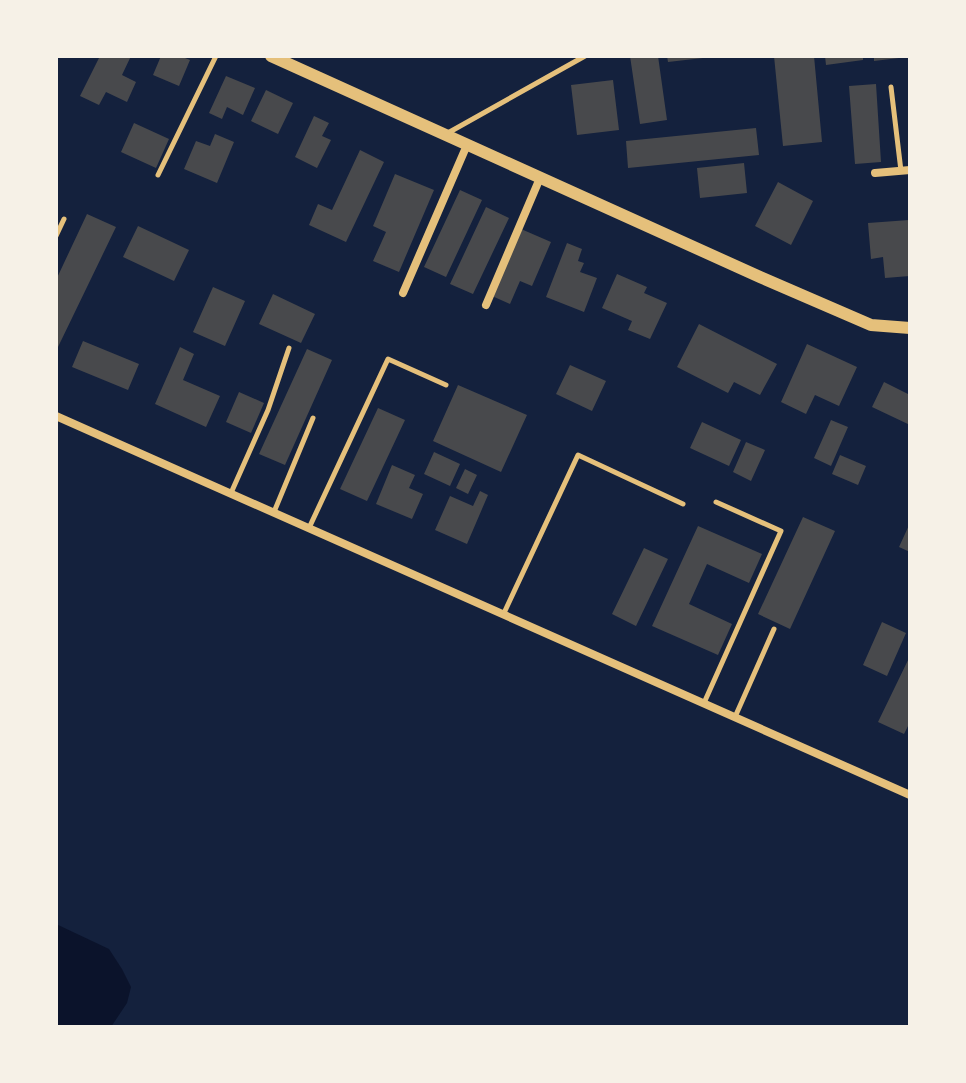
<svg xmlns="http://www.w3.org/2000/svg" width="966" height="1083" viewBox="0 0 966 1083" font-family="Montserrat,sans-serif">
<rect width="100%" height="100%" fill="#14213d"/>
<path fill="#0b132b" d="M56 924 109 949 122 969 131 987 127 1003 111 1027H56Z"/>
<path fill="#48494c" d="M100 56H131L122 75 136 82 127 102 106 92 99 105 80 96Z
M161 56H180L190 60 179 86 153 75Z
M630 56H658L667 120 640 124Z
M667 56H703V58L668 62Z
M774 56H814L822 142 783 146Z
M825 56H863V60L826 65Z
M874 56H899V58L874 61Z
M226 76 255 88 243 115 227 107 222 119 209 113Z
M613 80 619 130 577 135 571 85Z
M876 84 881 162 855 164 849 86Z
M266 90 293 103 278 134 251 121Z
M314 116 329 123 322 136 331 140 317 168 295 157Z
M134 123 169 139 156 168 121 152Z
M756 128 759 155 628 168 626 141Z
M215 134 234 142 217 183 184 169 196 141 210 146Z
M360 150 384 162 346 242 309 225 318 204 332 210Z
M744 163 747 193 700 198 697 168Z
M395 174 434 190 399 272 373 261 386 232 373 226Z
M778 182 813 201 791 245 755 226Z
M460 190 482 200 446 277 424 267Z
M486 207 509 218 473 294 450 284Z
M87 214 116 227 58 347 56 346V280Z
M909 220 910 276 885 278 883 257 871 259 868 223Z
M138 226 189 250 174 281 123 257Z
M521 229 551 242 532 286 520 281 510 304 492 296Z
M567 243 582 249 578 261 584 263 580 272 597 278 584 312 546 297Z
M617 274 647 287 644 293 667 303 650 339 628 330 632 321 602 308Z
M213 287 245 301 225 346 193 332Z
M273 294 315 314 301 343 259 324Z
M699 324 777 364 760 395 734 382 728 393 677 367Z
M83 341 139 364 128 390 72 367Z
M807 344 857 367 839 406 815 395 806 414 781 402Z
M180 347 194 354 183 380 220 396 206 427 155 404Z
M307 349 332 360 285 465 259 454Z
M570 365 606 381 592 411 556 394Z
M884 382 910 395V425L872 407Z
M458 385 527 415 501 472 433 441Z
M239 392 264 403 251 433 226 422Z
M378 408 405 420 367 501 340 489Z
M831 420 848 427 831 466 814 458Z
M702 422 741 440 729 466 690 448Z
M746 442 765 450 751 481 733 472Z
M434 452 460 464 450 486 424 474Z
M840 455 866 466 858 485 832 474Z
M392 465 415 475 409 488 423 494 412 519 376 504Z
M465 469 477 475 468 494 456 488Z
M480 491 488 495 467 544 435 530 450 496 473 506Z
M803 517 835 531 790 629 758 614Z
M910 523V552L899 547Z
M698 526 762 554 749 583 707 564 689 604 732 624 718 655 652 626Z
M644 548 668 559 636 626 612 614Z
M882 622 906 633 887 676 863 665Z
M910 656V722L904 734 878 722Z"/>
<g fill="none" stroke-linecap="round" stroke-linejoin="round">
<path stroke="#e5c07b" stroke-width="5" d="M891 87 901 171
M446 134 585 56
M158 175 216 56
M56 236 64 219
M231 493 268 410 289 348
M274 512 313 418
M309 528 388 359 446 385
M504 613 578 455 683 504
M704 703 781 531 716 502
M735 717 774 629"/>
<path stroke="#e5c07b" stroke-width="8" d="M875 173 910 170
M403 293 467 145
M486 305 540 178
M56 416 910 795"/>
<path stroke="#e5c07b" stroke-width="12" d="M271 56 760 277 871 325 910 328"/>
</g>
<rect width="966" height="1083" fill="none" stroke="#f6f1e7" stroke-width="116"/>
</svg>
